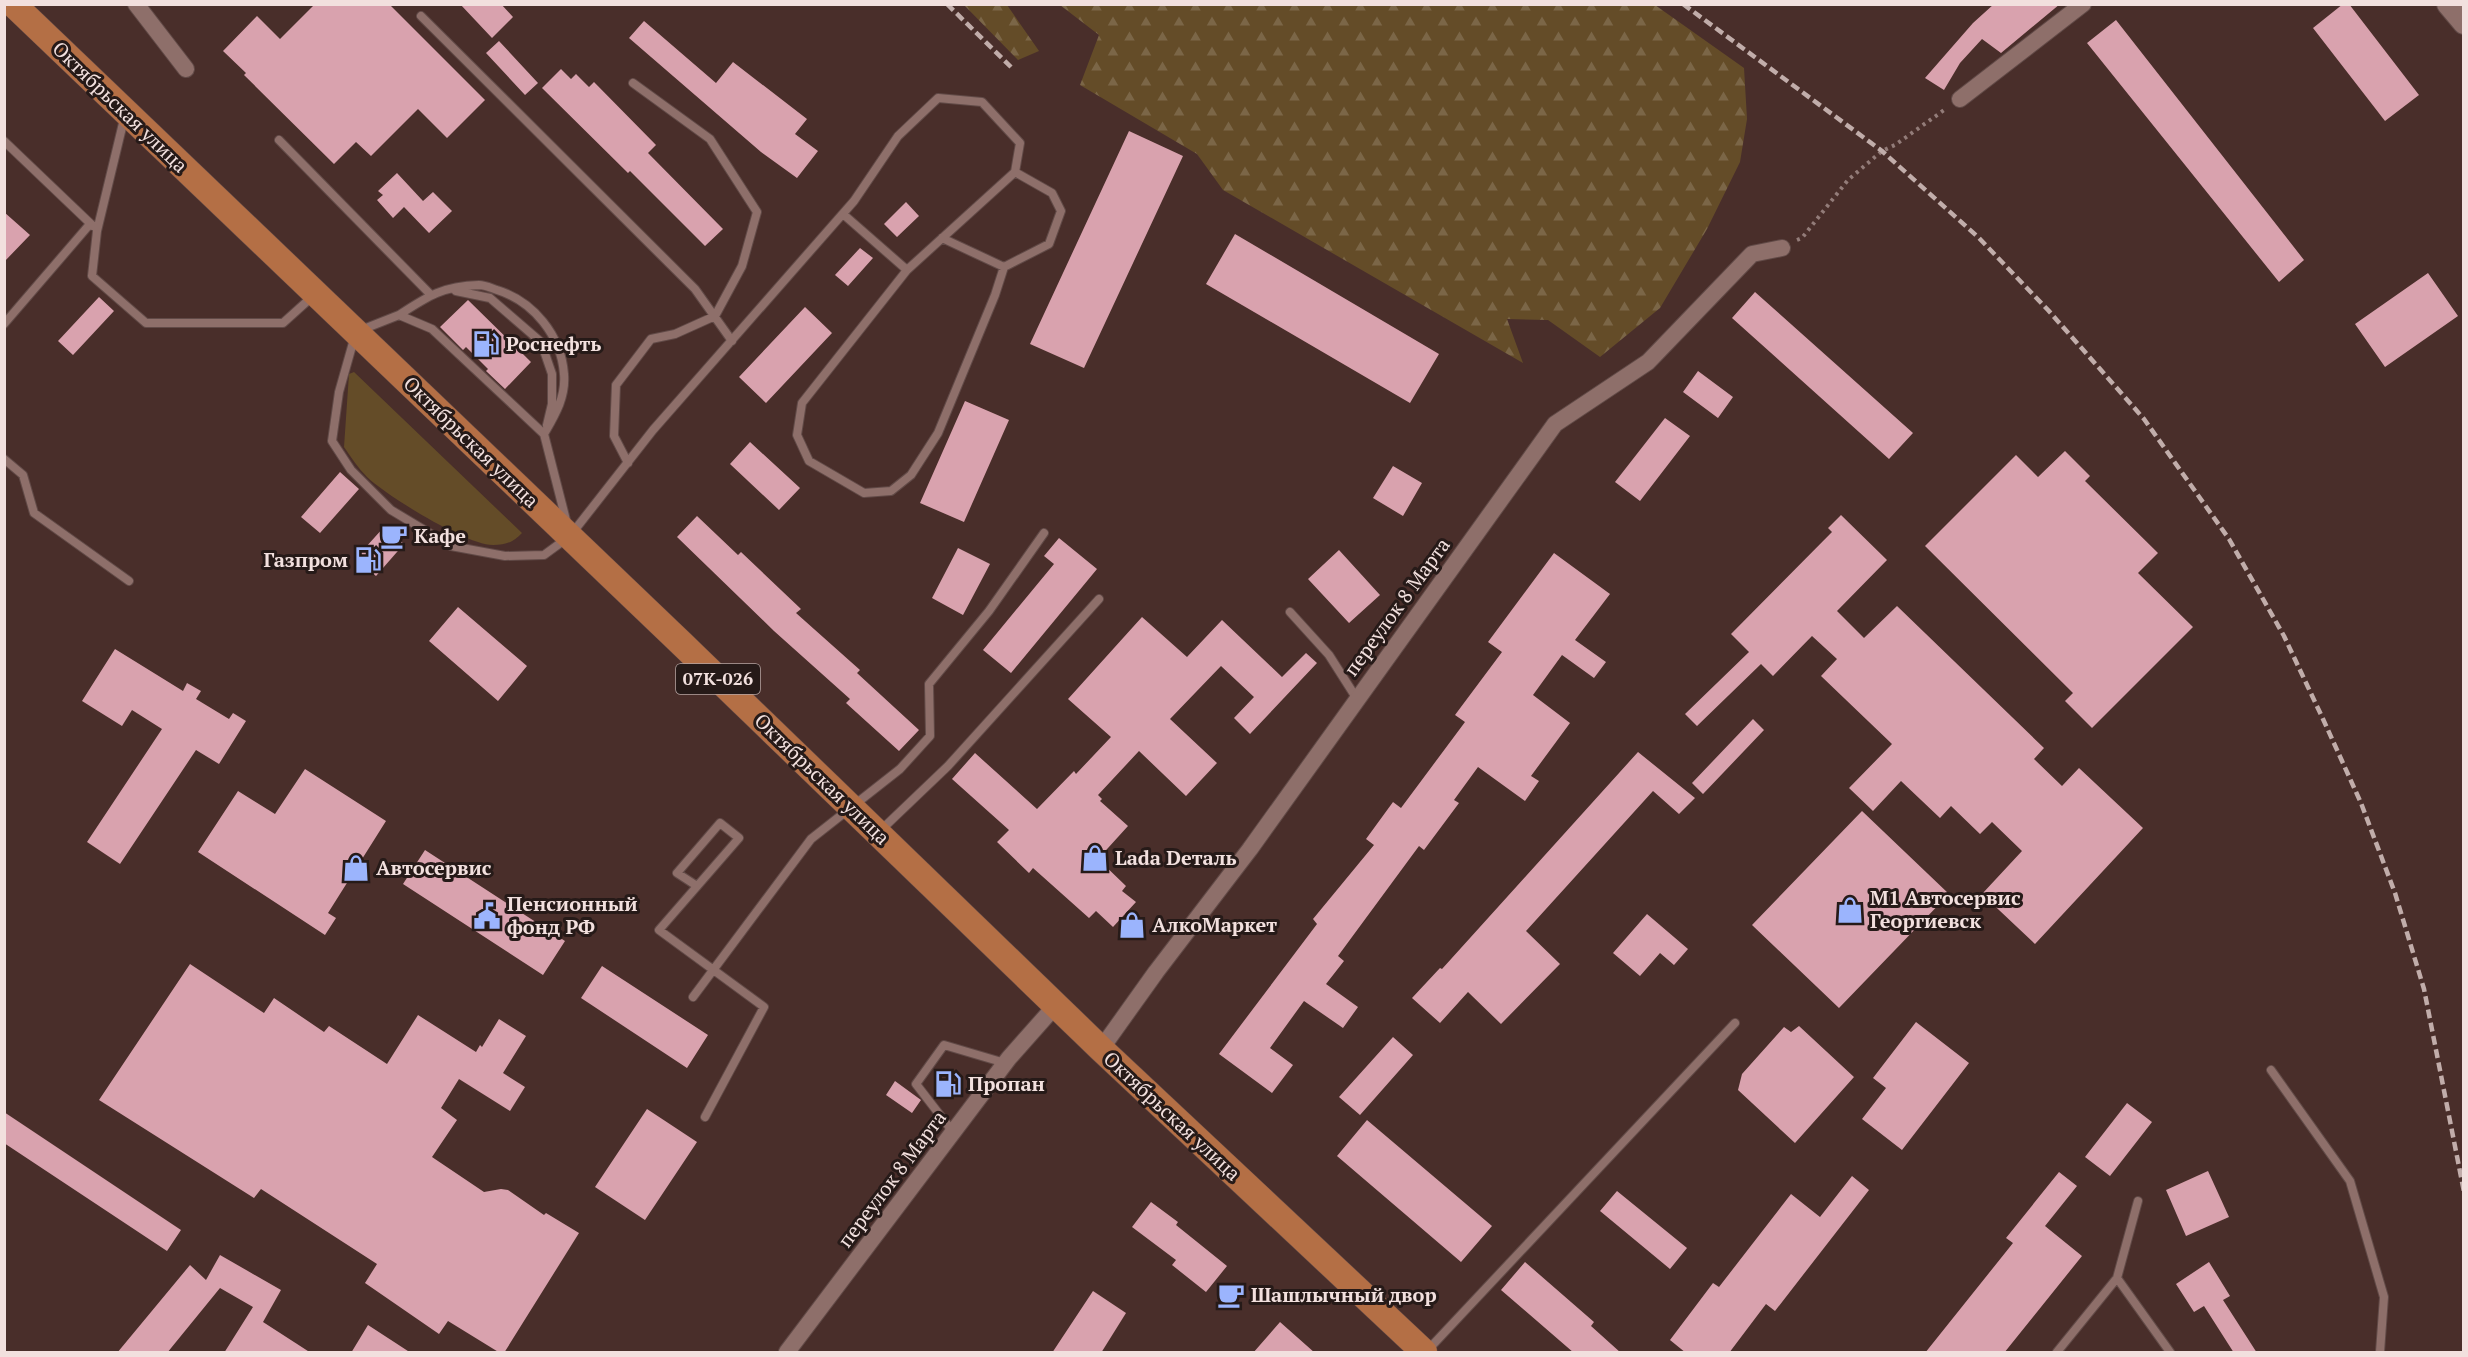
<svg xmlns="http://www.w3.org/2000/svg" width="2468" height="1357" viewBox="0 0 2468 1357" font-family="'PT Serif',serif">
<defs>
<pattern id="forest-firs" width="22" height="20" patternUnits="userSpaceOnUse" patternTransform="scale(1.5)"><rect width="22" height="20" fill="#644c28"/><path d="M5 1l3.5 6h-7zM16 11l3.5 6h-7z" fill="#7b6647"/></pattern>
</defs>
<rect width="100%" height="100%" fill="#492e2a"/>
<path fill="#644c28" d="M354 372 522 533C514 542 506 545 493 545 466 545 387 496 367 477 358 468 351 457 344 447L349 374Z"/>
<path fill="url(#forest-firs)" d="M964 5H1007L1039 51 1018 60Z
M1060 5H1655L1744 68 1747 119 1740 162 1707 229 1660 308 1600 357 1548 320 1507 319 1523 363 1223 190 1197 154 1080 85 1099 35Z"/>
<path fill="#d9a2ae" d="M315 4H389L485 100 447 138 418 109 371 156 356 142 334 164 244 75 246 73 223 51 257 16 280 39Z
M460 4H501L513 17 492 38Z
M1994 4H2060L2001 53 1982 39 1960 63 1944 90 1925 78 1973 23Z
M2343 4H2349L2419 95 2385 121 2313 28Z
M2116 20 2304 260 2279 282 2087 43Z
M644 21 716 83 733 62 807 119 795 134 818 151 797 178 761 152 629 38Z
M499 41 538 83 525 95 486 53Z
M561 69 571 79 576 74 589 87 594 82 656 145 648 153 723 229 705 246 630 171 628 173 542 88Z
M1129 131 1183 156 1084 368 1030 344Z
M397 173 423 201 433 192 452 211 429 233 404 207 393 218 377 200 383 195 378 191Z
M906 202 919 216 897 237 884 224Z
M4 212 30 235 4 262Z
M1235 234 1439 354 1410 403 1206 284Z
M860 248 873 258 848 286 835 275Z
M2428 273 2458 316 2385 367 2355 324Z
M1755 292 1913 433 1889 459 1732 318Z
M99 297 114 311 73 355 58 341Z
M468 300 531 362 505 389 486 371 488 369 466 347 463 350 440 327Z
M805 307 832 333 766 403 739 377Z
M1698 371 1733 397 1718 418 1683 392Z
M965 401 1009 420 964 522 920 503Z
M1665 418 1690 436 1640 501 1615 482Z
M750 442 800 488 779 510 730 464Z
M2065 451 2090 476 2085 481 2158 553 2138 573 2193 627 2092 728 2065 701 2073 693 1925 546 2016 455 2038 477Z
M1393 466 1422 483 1403 516 1373 498Z
M340 472 359 489 320 533 301 517Z
M1841 515 1887 560 1837 611 1864 638 1897 606 2044 748 2034 759 2062 786 2079 768 2143 828 2035 944 1982 894 2022 851 1992 822 1980 834 1951 806 1940 818 1901 781 1873 811 1849 788 1892 744 1821 676 1837 659 1812 636 1773 676 1761 664 1697 726 1685 714 1749 652 1731 634 1832 532 1828 528Z
M697 516 738 555 741 552 801 609 796 613 860 670 857 673 919 730 899 751 846 703 850 699 774 631 677 537Z
M384 527 404 544 376 576 356 558Z
M1059 538 1097 569 1011 673 983 650 1054 564 1044 556Z
M958 548 990 564 963 615 932 598Z
M1339 550 1380 595 1349 623 1308 579Z
M1554 553 1610 594 1575 640 1606 662 1594 678 1562 655 1533 695 1570 723 1531 776 1539 781 1525 801 1478 767 1454 800 1459 803 1424 850 1419 846 1338 956 1344 961 1326 984 1358 1007 1343 1028 1304 1001 1270 1048 1293 1065 1272 1093 1219 1054 1317 924 1313 919 1374 845 1366 839 1393 802 1401 808 1465 722 1455 715 1502 652 1488 642Z
M458 607 527 666 498 701 429 641Z
M1142 617 1187 657 1222 620 1282 677 1306 653 1317 663 1250 734 1234 718 1254 697 1221 666 1170 719 1217 763 1186 796 1139 751 1098 795 1102 799 1100 801 1128 826 1098 859 1126 886 1122 891 1136 902 1113 927 1096 911 1089 918 1033 868 1029 873 997 842 1009 830 952 779 975 753 1037 809 1074 771 1076 774 1111 737 1068 699Z
M115 649 183 691 187 683 201 691 196 699 229 719 233 713 246 721 219 764 196 750 120 864 87 842 162 729 132 710 122 726 82 701Z
M1753 719 1764 730 1703 794 1692 783Z
M1638 752 1695 798 1679 814 1653 791 1526 931 1560 964 1501 1024 1468 992 1440 1023 1412 998 1440 968 1442 969Z
M305 769 386 821 328 913 336 918 325 935 198 852 238 791 275 814Z
M1862 811 1949 894 1839 1008 1752 925Z
M425 850 565 941 543 975 403 884Z
M1647 914 1688 949 1674 965 1660 953 1640 976 1613 953Z
M190 964 264 1013 274 998 324 1032 329 1026 387 1064 418 1015 476 1052 480 1045 482 1047 499 1019 526 1036 503 1073 525 1087 510 1111 459 1079 441 1108 457 1120 432 1157 484 1192 501 1189 508 1190 544 1215 546 1213 579 1233 504 1353H500L448 1321 439 1334 365 1283 377 1264 261 1189 254 1198 99 1100Z
M602 966 708 1035 687 1068 581 998Z
M1916 1022 1969 1063 1902 1150 1862 1119 1886 1088 1873 1078Z
M1799 1026 1854 1077 1795 1143 1738 1090 1742 1074 1784 1027 1791 1032Z
M1393 1037 1413 1055 1360 1115 1339 1097Z
M895 1081 921 1100 912 1113 886 1095Z
M2127 1103 2152 1122 2110 1176 2085 1157Z
M647 1109 697 1142 645 1220 595 1187Z
M4 1112 181 1230 167 1251 4 1143Z
M1367 1120 1492 1226 1461 1262 1337 1156Z
M2208 1171 2229 1217 2186 1236 2166 1190Z
M2059 1172 2077 1186 2045 1226 2082 1256 2004 1353H1925L2013 1243 2006 1238Z
M1852 1176 1869 1190 1775 1311 1766 1304 1729 1353H1686L1670 1340 1713 1283 1719 1287 1791 1194 1820 1217Z
M1617 1191 1687 1248 1670 1269 1600 1211Z
M1151 1202 1178 1222 1176 1225 1227 1266 1206 1292 1172 1265 1176 1260 1132 1227Z
M220 1255 281 1290 263 1322 311 1353H224L253 1307 220 1288 167 1353H117L190 1265 206 1280Z
M1525 1262 1594 1322 1591 1326 1621 1353H1574L1501 1290Z
M2209 1262 2230 1296 2223 1300 2257 1353H2234L2204 1306 2194 1312 2176 1284Z
M1093 1291 1126 1313 1101 1353H1052Z
M1280 1322 1315 1353H1253Z
M368 1325 411 1353H351Z"/>
<g fill="none" stroke-linecap="round" stroke-linejoin="round">
<defs>
<path id="lane" d="M421 16 695 289 732 341
M125 115 97 231 92 276 146 323H283L313 296
M279 140 430 294
M4 141 93 226
M843 214 907 270
M942 238 1004 267
M456 291 490 298 541 342 552 374V404L547 425
M399 315C428 296 443 286 479 285 485 285 491 288 497 290 533 301 561 335 564 374 566 397 555 415 544 434
M4 324 90 224
M4 459 23 475 34 513 129 581
M628 463 614 436 616 385 651 339 675 334 715 316 742 266 757 212 710 139 633 83
M567 524 544 434 432 329 399 315 356 332 339 392 332 441 351 470 391 510 451 546 505 556 544 555 570 536 653 430 854 201 898 136 938 98 982 102 1020 143 1015 172 907 270 802 403 797 435 809 461 864 493 891 491 911 475 938 433 995 295 1004 267 1049 244 1061 211 1052 193 1015 172
M1290 612 1329 655 1357 699
M880 831 948 766 1099 599
M697 886 677 873 720 823 739 838 659 930 764 1007 705 1117
M693 997 811 839 900 769 930 736 929 684 989 611 1044 533
M2271 1070 2350 1181 2384 1297 2380 1352
M953 1132 916 1084 944 1045 1005 1063
M2117 1278 2138 1201
M1426 1352 1735 1023
M2057 1352 2117 1278 2170 1352"/>
<path id="street" d="M136 4 186 69
M1960 99 2083 4
M1101 1049 1156 972 1250 849 1555 424 1648 362 1752 254 1782 248
M787 1352 1009 1058 1056 1005"/>
<path id="secondary" d="M2448 4 2464 23"/>
<path id="primary" d="M13 4 681 643 1101 1049 1424 1352"/>
</defs>
<use href="#lane" stroke="#614a47" stroke-width="10"/>
<use href="#street" stroke="#614a47" stroke-width="18"/>
<use href="#secondary" stroke="#614a47" stroke-width="24"/>
<use href="#primary" stroke="#614a47" stroke-width="27"/>
<path stroke="#937c79" stroke-width="4" stroke-dasharray="3 4.5" stroke-linecap="butt" d="M1797 240 1802 238 1848 180 1882 151 1895 145 1947 108"/>
<use href="#lane" stroke="#8e6f6a" stroke-width="8"/>
<use href="#street" stroke="#8e6f6a" stroke-width="16"/>
<use href="#secondary" stroke="#8e6f6a" stroke-width="22"/>
<use href="#primary" stroke="#b46f45" stroke-width="26"/>
<path stroke="#c1adaa" stroke-width="4.5" stroke-dasharray="9 4.5" stroke-linecap="butt" d="M947 4 1011 67
M1683 4 1882 151 1979 238 2048 310 2144 419 2229 539 2284 636 2323 719 2361 803 2395 893 2424 989 2464 1192"/>
</g>
<defs>
<symbol id="fuel-bare" viewBox="-9 -9 18 18"><path d="M-5.5-6h7V0h2V4h1.3V-2.5L3-4.5l.8-.8L6-3V5H2.5V1h-1V6h-7ZM-4.2-4.7v3.2H.2V-4.7Z" fill="#9bb4fd" stroke="#261a18" stroke-width="2.5" paint-order="stroke"/></symbol>
<symbol id="cafe-bare" viewBox="-9 -9 18 18"><path d="M-5.5-4.5H6V0H3Q3 3.5 0 3.5H-2.5Q-5.5 3.5-5.5 0ZM3-3.2v2h1.7v-2ZM-6 4.5H4V6H-6Z" fill="#9bb4fd" stroke="#261a18" stroke-width="2.5" paint-order="stroke"/></symbol>
<symbol id="shop-bare" viewBox="-9 -9 18 18"><path d="M-5-2.5h2.3a2.7 3.5 0 0 1 5.4 0H5L5.5 6h-11ZM-1.5-2.5h3a1.5 2.3 0 0 0-3 0Z" fill="#9bb4fd" stroke="#261a18" stroke-width="2.5" paint-order="stroke"/></symbol>
<symbol id="civic-bare" viewBox="-9 -9 18 18"><path d="M-.6-6.5H3V-4.5H.6V-3L4-1V1h2V6H-6V1h2V-1L-.6-3ZM-1.2 2.5V6h2.4V2.5Z" fill="#9bb4fd" stroke="#261a18" stroke-width="2.5" paint-order="stroke"/></symbol>
</defs>
<g fill-rule="evenodd">
<use href="#fuel-bare" x="467" y="325" width="38" height="38"/>
<use href="#cafe-bare" x="375" y="517" width="38" height="38"/>
<use href="#fuel-bare" x="349" y="541" width="38" height="38"/>
<use href="#shop-bare" x="1076" y="839" width="38" height="38"/>
<use href="#shop-bare" x="337" y="849" width="38" height="38"/>
<use href="#shop-bare" x="1831" y="891" width="38" height="38"/>
<use href="#civic-bare" x="468" y="897" width="38" height="38"/>
<use href="#shop-bare" x="1113" y="906" width="38" height="38"/>
<use href="#fuel-bare" x="929" y="1065" width="38" height="38"/>
<use href="#cafe-bare" x="1212" y="1276" width="38" height="38"/>
</g>
<g text-anchor="middle" stroke-width="6" stroke-linejoin="round" paint-order="stroke">
<rect fill="#261a18" stroke="#b5a5a3" stroke-width="1.5" x="676" y="664" width="84" height="30" rx="4.5"/>
<g font-size="18" font-weight="bold" fill="#f2e0de">
<text x="718" y="685">07К-026</text>
</g>
<g font-size="20" fill="#f2e0de" stroke="#261a18">
<text transform="translate(120 107) rotate(44)" y="7">Октябрьская улица</text>
<text transform="translate(471 442) rotate(44)" y="7">Октябрьская улица</text>
<text transform="translate(1397 607) rotate(-54)" y="7">переулок 8 Марта</text>
<text transform="translate(822 779) rotate(44)" y="7">Октябрьская улица</text>
<text transform="translate(1172 1116) rotate(43)" y="7">Октябрьская улица</text>
<text transform="translate(892 1179) rotate(-53)" y="7">переулок 8 Марта</text>
</g>
<g font-size="20" font-weight="bold" fill="#f2e0de" stroke="#261a18" text-anchor="start">
<text x="506" y="351">Роснефть</text>
<text x="414" y="543">Кафе</text>
<text x="348" y="567" text-anchor="end">Газпром</text>
<text x="1115" y="865">Lada Dеталь</text>
<text x="376" y="875">Автосервис</text>
<text x="1870" y="905">М1 Автосервис<tspan x="1870" dy="23">Георгиевск</tspan></text>
<text x="507" y="911">Пенсионный<tspan x="507" dy="23">фонд РФ</tspan></text>
<text x="1152" y="932">АлкоМаркет</text>
<text x="968" y="1091">Пропан</text>
<text x="1251" y="1302">Шашлычный двор</text>
</g>
</g>
<rect width="2468" height="1357" fill="none" stroke="#f2e0de" stroke-width="12"/>
</svg>
